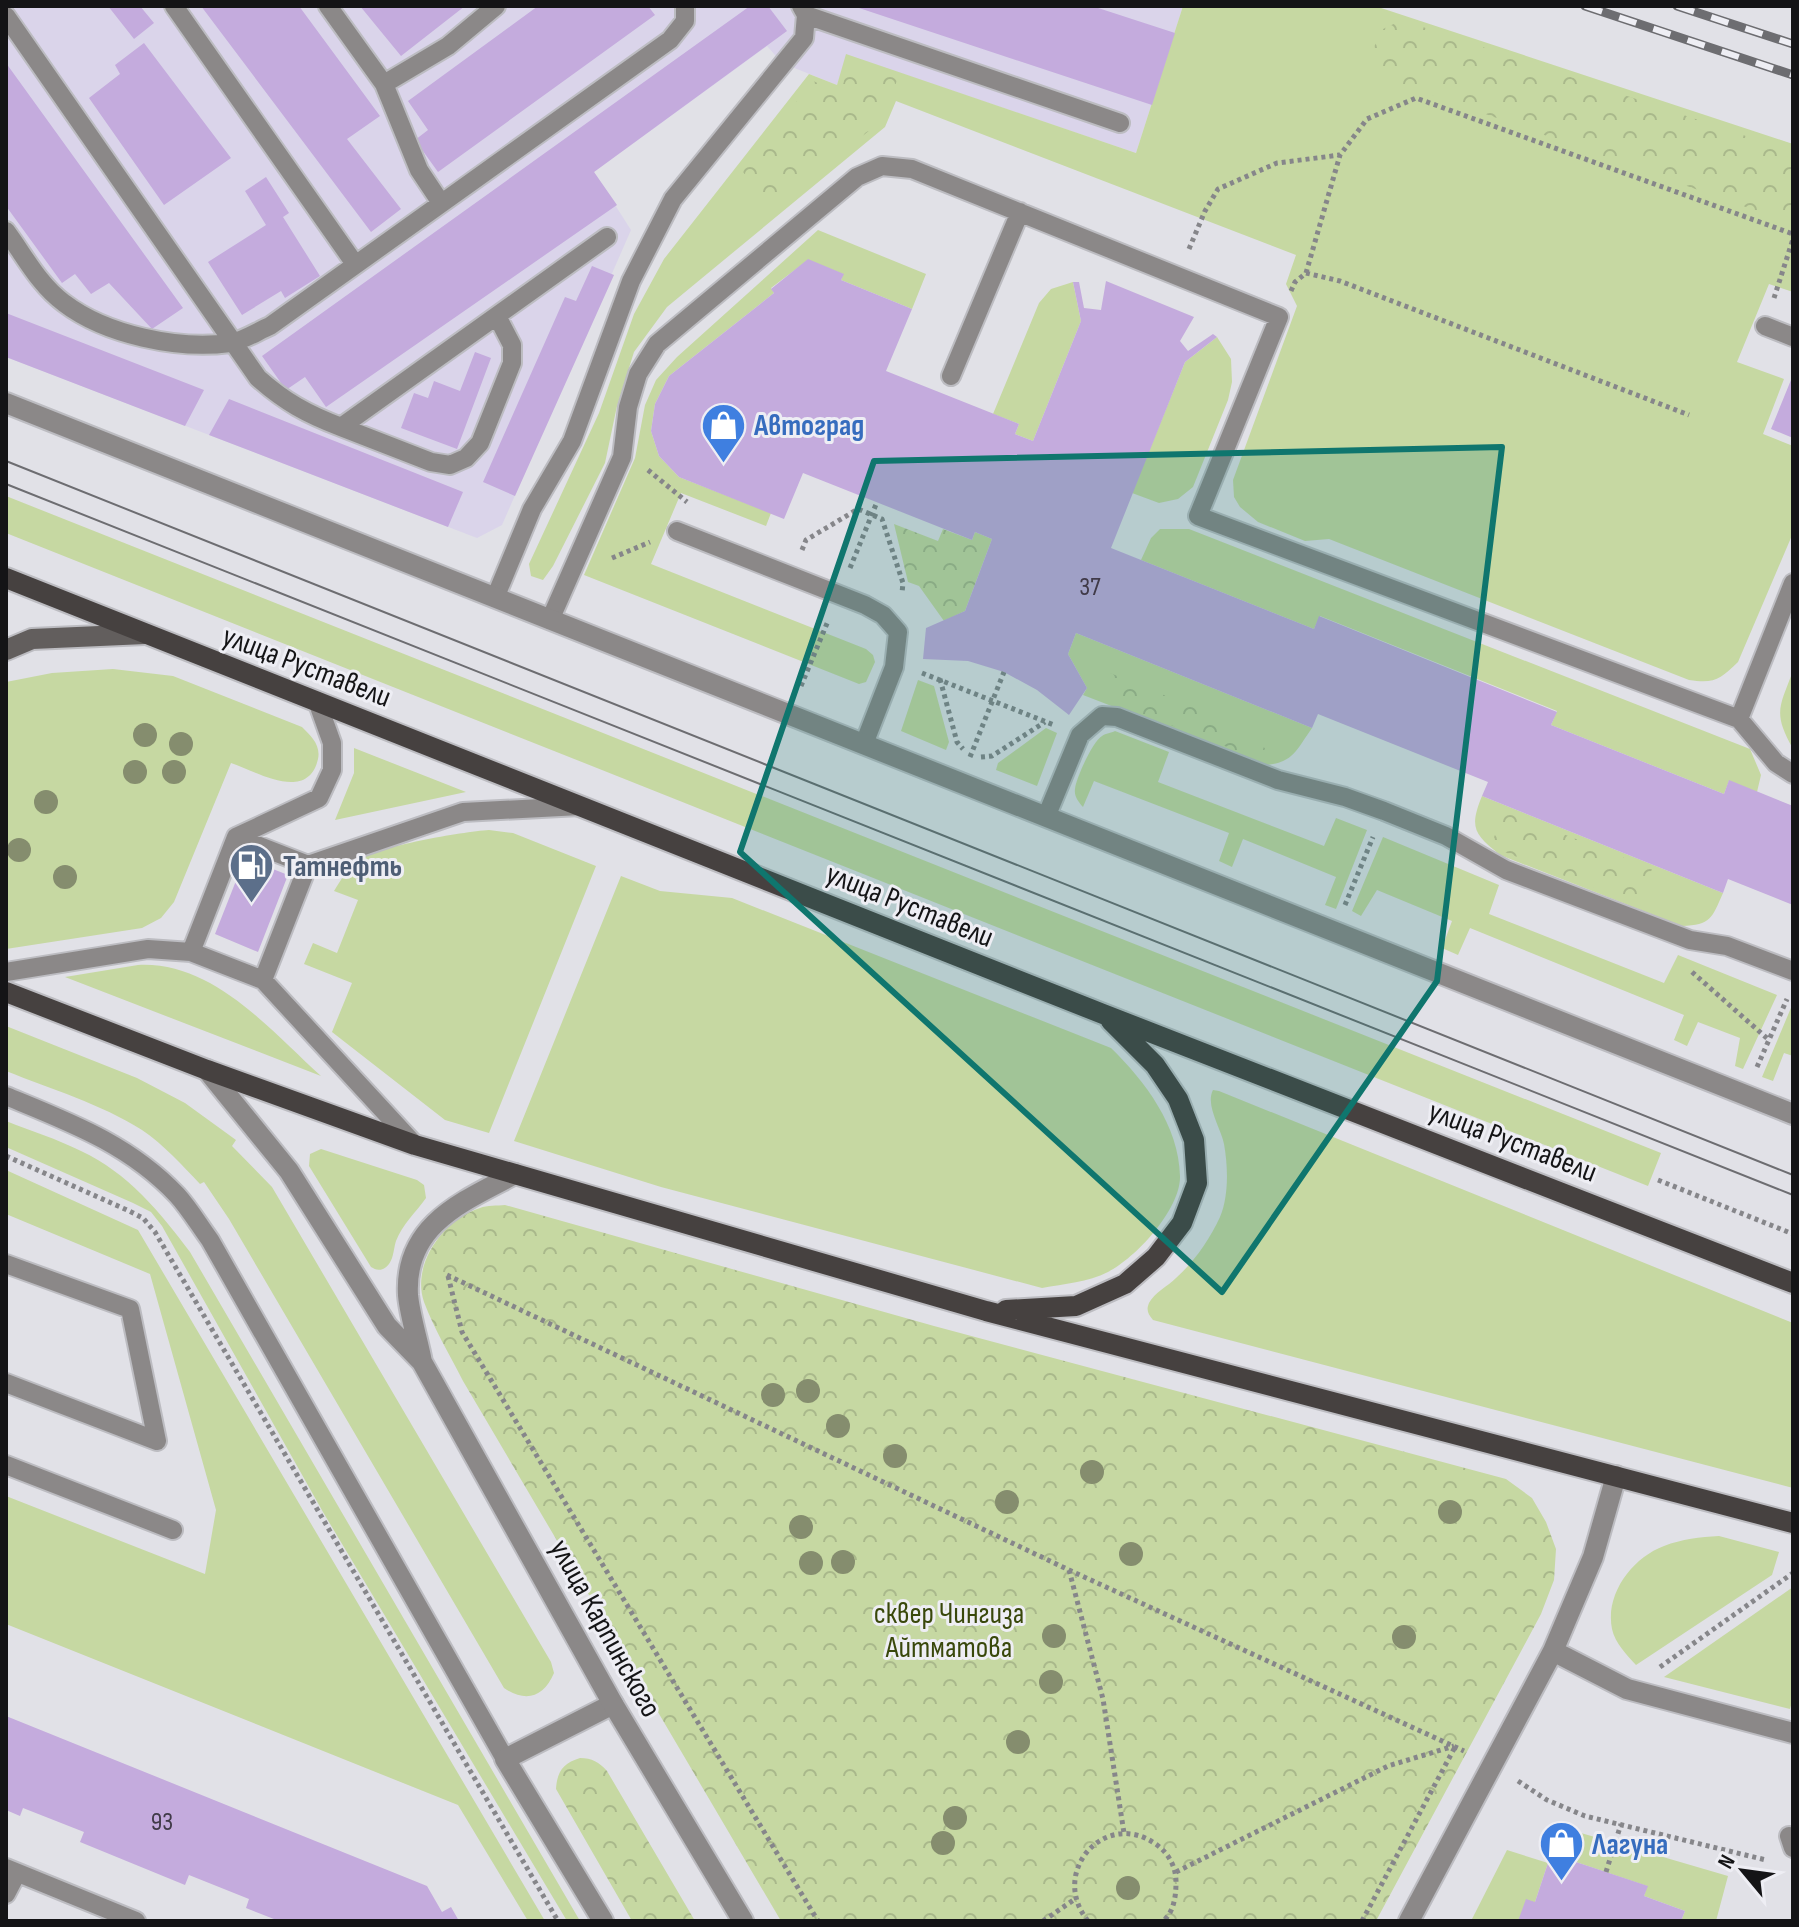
<svg xmlns="http://www.w3.org/2000/svg" width="1799" height="1927" viewBox="0 0 1799 1927" font-family="'Sofia Sans Condensed',sans-serif">
<defs>
<pattern id="forest-crowns" width="20" height="18" patternUnits="userSpaceOnUse" patternTransform="scale(2)"><rect width="20" height="18" fill="#c6d8a2"/><path d="M2 6a3 3 0 1 1 6 0M12 15a3 3 0 1 1 6 0" fill="none" stroke="#a9b88b"/></pattern>
</defs>
<rect width="100%" height="100%" fill="#e1e1e7"/>
<path fill="#dad4ea" d="M6 6H1183L1136 153 847 55 837 85 782 63 767 46 594 172 631 230 502 525 477 538 6 357Z"/>
<path fill="#c6d8a2" d="M1183 6H1375L1793 144V292L1769 284 1737 362 1784 379 1763 434 1793 446V533L1738 662C1720 679 1715 684 1689 680L1329 539 1305 541 1258 522 1240 507 1234 497 1233 480 1297 306 1286 284 1296 255 896 101 885 127 667 307 634 352 617 406 605 463 553 566 543 580 531 576 529 564 599 413 634 314 664 259 809 74 837 85 846 54 1136 153Z
M818 230 926 274 912 309 841 280 843 274 808 260 771 288 774 293 669 376 655 404 651 431 659 456 679 477 771 513 766 526 681 493 651 564 866 649 873 655 875 662 866 682 859 684 584 575 635 458 645 405 656 380 677 357Z
M1073 282 1081 321 1033 441 1015 434 1019 424 993 414 1039 303 1051 289Z
M1217 337 1231 359 1232 382 1228 400 1193 487 1178 499 1159 503 1132 493 1185 362Z
M6 496 1661 1153 1648 1186 6 533Z
M1160 529H1189L1750 749 1761 775 1757 792 1729 781 1724 794 1551 725 1557 711 1320 616 1314 629 1141 560 1151 538Z
M1076 633 1312 728C1297 749 1293 764 1264 765L1083 695 1087 688 1068 654Z
M113 669 173 676 302 727C311 736 321 745 318 759 308 803 257 772 231 763L174 902 161 918 142 928 6 949V682L52 673Z
M1793 671V749C1773 713 1779 708 1793 671Z
M918 680 934 686 949 742 946 750 901 731Z
M1046 728 1057 733 1037 786 996 770 998 763Z
M1115 731 1169 752 1158 782 1324 846 1336 818 1367 830 1336 909 1325 905 1336 877 1243 839 1232 867 1219 861 1229 833 1094 781 1083 807C1078 801 1074 796 1075 789 1076 778 1093 741 1102 736 1106 733 1111 733 1115 731Z
M354 748 466 792 335 820 354 773Z
M1482 796 1723 893C1712 918 1711 925 1682 926L1500 855C1474 834 1469 828 1482 796Z
M489 830 513 833 596 866 489 1133 445 1120 332 1032 352 983 304 964 313 943 337 953 358 900 334 891C341 880 348 867 358 860 379 846 461 832 489 830Z
M1383 837 1499 885 1489 914 1664 983 1678 955 1777 995 1743 1069 1735 1066 1740 1038 1698 1022 1687 1046 1674 1040 1684 1015 1470 928 1458 955 1442 948 1452 921 1377 890 1361 916 1352 911Z
M621 876 660 891 732 898 1111 1048C1145 1081 1179 1126 1180 1176 1181 1209 1136 1258 1108 1272 1088 1282 1064 1284 1042 1288L661 1187 514 1141Z
M138 965C213 961 270 1030 321 1076L65 977Z
M1793 1003V1056L1784 1053 1773 1081 1762 1077Z
M6 1026 137 1078 185 1103 236 1140 232 1146 272 1187 551 1662 554 1673C544 1697 526 1703 504 1688L229 1219 204 1182 200 1184C182 1165 164 1145 142 1130 101 1104 51 1089 6 1071Z
M1213 1090 1219 1091 1793 1323V1488L1153 1320C1148 1314 1146 1310 1149 1303 1154 1293 1168 1286 1176 1278 1194 1262 1210 1239 1220 1217 1229 1196 1228 1166 1224 1144 1221 1128 1205 1105 1213 1090Z
M6 1121C31 1131 57 1139 81 1151 128 1173 160 1212 190 1252L580 1921H567L323 1512 162 1226 151 1212 133 1203 6 1147Z
M321 1149 417 1180 424 1185 426 1198C416 1212 402 1225 396 1241 393 1250 394 1264 383 1269 377 1271 375 1269 371 1267L309 1166 310 1154Z
M6 1170 138 1230 545 1921H528L458 1805 6 1624V1496L205 1574 216 1510 150 1274 6 1214Z
M1719 1536 1779 1552 1772 1575 1636 1665C1627 1655 1615 1643 1612 1629 1605 1594 1632 1558 1664 1546 1682 1539 1700 1537 1719 1536Z
M1793 1587V1698L1790 1709 1664 1677Z
M1581 1833 1728 1876 1716 1921H1681L1685 1911 1644 1896 1647 1886 1570 1860Z
M1507 1850 1548 1863 1535 1902 1518 1921H1471Z"/>
<path fill="url(#forest-crowns)" d="M1402 20 1793 152V224L1382 77 1371 53 1383 29Z
M849 62 898 78 881 121 774 208 742 171 813 81 841 92Z
M894 524 938 541 943 529 972 540 975 532 992 539 965 611 944 621 919 586 908 582Z
M1110 673 1220 718 1228 733 1265 748 1261 760 1101 698Z
M1505 811 1652 869 1638 905 1502 851 1492 842Z
M505 1205 934 1326 1506 1479 1532 1498 1546 1522 1556 1549 1554 1580 1541 1614 1376 1921H781L463 1381C450 1355 434 1329 424 1302 411 1264 444 1219 480 1208 487 1205 497 1206 505 1205Z
M580 1758C592 1758 599 1762 607 1771L695 1921H632L556 1789C557 1772 563 1763 580 1758Z"/>
<path fill="#c4abdd" d="M108 6H140L154 23 134 39Z
M201 6H299L380 116 347 139 401 209 371 232Z
M360 6H465L401 56Z
M538 6H648L655 15 438 172 415 140 428 130 408 101Z
M750 6H768L787 31 594 172 617 205 326 407 305 377 286 390 262 356Z
M853 6H1092L1175 33 1152 105Z
M144 43 231 158 164 205 89 98 120 74 115 65Z
M6 63 183 308 152 329 109 283 91 294 75 274 62 283 6 206Z
M266 177 289 213 283 217 320 276 285 298 281 291 242 315 208 262 266 225 245 191Z
M808 259 844 274 841 280 912 309 886 371 1019 424 1015 434 1033 441 1081 321 1073 282H1079L1084 308 1101 310 1106 281 1194 317 1180 341 1188 351 1213 334 1217 337 1185 362 1111 548 1314 629 1319 616 1557 712 1551 725 1724 794 1729 780 1793 806V905L1728 879 1723 893 1482 796 1488 782 1318 714 1312 728 1076 633 1068 654 1087 688 1069 715 1037 690 1004 672 968 661 923 659 926 628 965 611 992 539 975 532 972 540 803 473 784 519 679 477 659 456 651 431 655 404 669 376 774 293 771 289Z
M592 266 614 275 515 496 483 482 565 297 576 301Z
M6 313 204 390 185 426 6 357Z
M475 352 491 358 457 449 401 428 414 393 428 398 434 381 460 391Z
M1793 375V438L1771 429Z
M229 399 463 492 448 527 209 435Z
M245 858 288 875 258 952 215 934Z
M6 1716 427 1886 442 1912 451 1907 459 1921H279L246 1908 249 1899 189 1875 185 1885 80 1842 84 1832 23 1808 20 1816 6 1810Z
M1570 1860 1648 1886 1644 1896 1685 1911 1681 1921H1518L1526 1899 1535 1902 1548 1863 1567 1869Z"/>
<g fill="none" stroke-linecap="round" stroke-linejoin="round">
<defs>
<path id="service" d="M174 6 355 264
M328 6 384 84 419 170 441 203
M806 15 1120 123
M6 16 258 378C285 402 307 414 341 427L607 237
M384 84 448 46 496 6
M6 231C24 255 39 285 64 303 106 335 178 350 230 343 243 341 258 331 270 326L670 40 685 21V6
M1765 326 1793 337
M951 376 1020 212
M341 427 431 462 450 465 466 458 480 443 512 363V345L497 316
M677 531 865 605 883 615 898 632 894 667 864 744
M495 598 532 509 572 441 631 281 673 199 804 38 806 15 801 6
M550 620 622 457 628 407 638 374 657 344 857 177 882 166 912 169 1279 317 1198 516 1739 719 1793 583
M1739 719 1776 763 1793 774
M1046 817 1080 735 1102 716 1117 717 1278 780 1345 797 1384 811 1446 836 1506 870 1690 940 1727 946 1793 971
M236 837 319 798 332 770V743L317 701
M308 865 463 812 580 806
M6 972 148 949 191 952 263 980 308 865 236 837 191 952
M263 980 415 1145
M6 1096C69 1122 129 1144 177 1195 189 1208 199 1225 210 1240L505 1759
M6 1264 130 1309 157 1441 6 1383
M6 1465 173 1530
M1789 1836 1793 1848
M6 1868 136 1921
M6 1894 17 1873"/>
<path id="minor" d="M6 403 1793 1114
M1553 1651 1627 1689 1793 1733
M603 1921 505 1759 613 1704
M1409 1921 1553 1651 1593 1557 1616 1476"/>
<path id="tertiary" d="M207 1070 289 1171 387 1326 422 1362 613 1704 743 1921
M422 1362C418 1340 410 1317 408 1295 404 1225 462 1202 515 1174"/>
<path id="secondary" d="M6 650 32 639 145 634"/>
<path id="primary" d="M6 578 1103 1014 1793 1283
M6 992 207 1070 415 1145 986 1311 1793 1523
M1006 1310 1076 1306 1125 1284 1156 1257 1182 1223 1197 1183 1194 1140 1178 1099 1155 1065 1111 1021"/>
</defs>
<use href="#service" stroke="#bcbcc1" stroke-width="22"/>
<use href="#minor" stroke="#bcbcc1" stroke-width="24"/>
<use href="#tertiary" stroke="#bcbcc1" stroke-width="24"/>
<use href="#secondary" stroke="#bcbcc1" stroke-width="24"/>
<use href="#primary" stroke="#bcbcc1" stroke-width="24"/>
<path stroke="#86868a" stroke-width="5" stroke-dasharray="4 4" stroke-linecap="butt" d="M1189 249 1205 211 1218 189 1277 163 1340 155
M1306 273 1340 155 1367 119 1416 98 1793 234
M1291 291 1295 282 1306 273 1340 281 1689 415
M1774 298 1793 239
M648 470 687 502
M802 550 806 540 858 509 882 519 903 583 902 593
M612 558 650 542
M850 568 877 502
M922 673 1054 725
M940 679 957 742 963 749
M801 686 828 621
M970 757 1004 672
M981 757 992 756 1045 722
M1345 905 1373 837
M1692 972 1769 1040
M1757 1067 1787 999
M6 1156 127 1210 143 1218 155 1232 558 1921
M1658 1180 1793 1234
M447 1275 1069 1570 1464 1751
M448 1276 462 1332 818 1921
M1069 1570 1103 1699 1124 1833
M1660 1667 1793 1573
M1518 1781 1547 1800 1585 1816 1766 1860
M1176 1872 1388 1766 1454 1746
M1606 1872 1621 1824
M1043 1921 1075 1899
M1088 1921C1048 1872 1106 1807 1157 1845 1169 1854 1176 1867 1176 1882 1176 1896 1174 1912 1163 1921
M1362 1921 1455 1747"/>
<use href="#service" stroke="#8b8888" stroke-width="18"/>
<use href="#minor" stroke="#8b8888" stroke-width="20"/>
<use href="#tertiary" stroke="#8b8888" stroke-width="20"/>
<use href="#secondary" stroke="#625e5d" stroke-width="20"/>
<use href="#primary" stroke="#464140" stroke-width="20"/>
<path stroke="#6d6d71" stroke-width="2" d="M6 461 1793 1175
M6 484 1793 1195"/>
<defs>
<path id="rail" d="M1585 6 1793 75
M1677 6 1793 44"/>
</defs>
<use href="#rail" stroke="#6d6d71" stroke-width="9"/>
<use href="#rail" stroke="#eeeef4" stroke-width="6" stroke-dasharray="18" stroke-linecap="butt"/>
</g>
<g fill="#858d6e">
<circle cx="145" cy="735" r="12"/>
<circle cx="181" cy="744" r="12"/>
<circle cx="135" cy="772" r="12"/>
<circle cx="174" cy="772" r="12"/>
<circle cx="46" cy="802" r="12"/>
<circle cx="19" cy="850" r="12"/>
<circle cx="65" cy="877" r="12"/>
<circle cx="808" cy="1391" r="12"/>
<circle cx="773" cy="1395" r="12"/>
<circle cx="838" cy="1426" r="12"/>
<circle cx="895" cy="1456" r="12"/>
<circle cx="1092" cy="1472" r="12"/>
<circle cx="1007" cy="1502" r="12"/>
<circle cx="1450" cy="1512" r="12"/>
<circle cx="801" cy="1527" r="12"/>
<circle cx="1131" cy="1554" r="12"/>
<circle cx="843" cy="1562" r="12"/>
<circle cx="811" cy="1563" r="12"/>
<circle cx="1054" cy="1636" r="12"/>
<circle cx="1404" cy="1637" r="12"/>
<circle cx="1051" cy="1682" r="12"/>
<circle cx="1018" cy="1742" r="12"/>
<circle cx="955" cy="1818" r="12"/>
<circle cx="943" cy="1843" r="12"/>
<circle cx="1128" cy="1888" r="12"/>
</g>
<path fill="#0f766e" fill-opacity="0.2" stroke="#0f766e" stroke-width="6" stroke-linejoin="round" d="M1502 447 1437 981 1222 1292 740 852 874 461Z"/>
<defs>
<symbol id="shop-pin" viewBox="-11 -11 22 30"><path d="M0 17L-7.5 6A9.5 9.5 0 1 1 7.5 6Z" fill="#3f7fe0" stroke="#eeeef4"/><path d="M-5-2.5h2.3a2.7 3.5 0 0 1 5.4 0H5L5.5 6h-11ZM-1.5-2.5h3a1.5 2.3 0 0 0-3 0Z" fill="#fff"/></symbol>
<symbol id="fuel-pin" viewBox="-11 -11 22 30"><path d="M0 17L-7.5 6A9.5 9.5 0 1 1 7.5 6Z" fill="#5c6f8a" stroke="#eeeef4"/><path d="M-5.5-6h7V0h2V4h1.3V-2.5L3-4.5l.8-.8L6-3V5H2.5V1h-1V6h-7ZM-4.2-4.7v3.2H.2V-4.7Z" fill="#fff"/></symbol>
</defs>
<g fill-rule="evenodd">
<use href="#shop-pin" x="698" y="400" width="51" height="69"/>
<use href="#fuel-pin" x="226" y="840" width="51" height="69"/>
<use href="#shop-pin" x="1536" y="1818" width="51" height="69"/>
</g>
<g text-anchor="middle" stroke-width="6" stroke-linejoin="round" paint-order="stroke">
<g font-size="26" fill="#403a48">
<text x="1090" y="595">37</text>
<text x="162" y="1830">93</text>
</g>
<g font-size="30" font-weight="bold" fill="#366cbe" stroke="#eeeef4" text-anchor="start">
<text x="754" y="435">Автоград</text>
<text x="1592" y="1854">Лагуна</text>
</g>
<g font-size="30" fill="#141416" stroke="#eeeef4">
<text transform="translate(307 666) rotate(21)" y="10">улица Руставели</text>
<text transform="translate(910 905) rotate(22)" y="10">улица Руставели</text>
<text transform="translate(1513 1141) rotate(21)" y="10">улица Руставели</text>
<text transform="translate(606 1628) rotate(61)" y="10">улица Карпинского</text>
</g>
<g font-size="30" font-weight="bold" fill="#4e5e75" stroke="#eeeef4" text-anchor="start">
<text x="283" y="876">Татнефть</text>
</g>
<g font-size="30" fill="#39480b" stroke="#eeeef4">
<text x="949" y="1623">сквер Чингиза<tspan x="949" dy="34">Айтматова</tspan></text>
</g>
</g>
<rect width="1799" height="1927" fill="none" stroke="#141416" stroke-width="16"/>
<g transform="translate(1743 1871) rotate(299)" stroke="#eeeef4" stroke-width="6" paint-order="stroke">
<path d="M0-6L14 30L0 20L-14 30Z" fill="#141416"/>
<text y="-12" font-size="22" font-weight="bold" text-anchor="middle" fill="#141416">N</text>
</g>
</svg>
